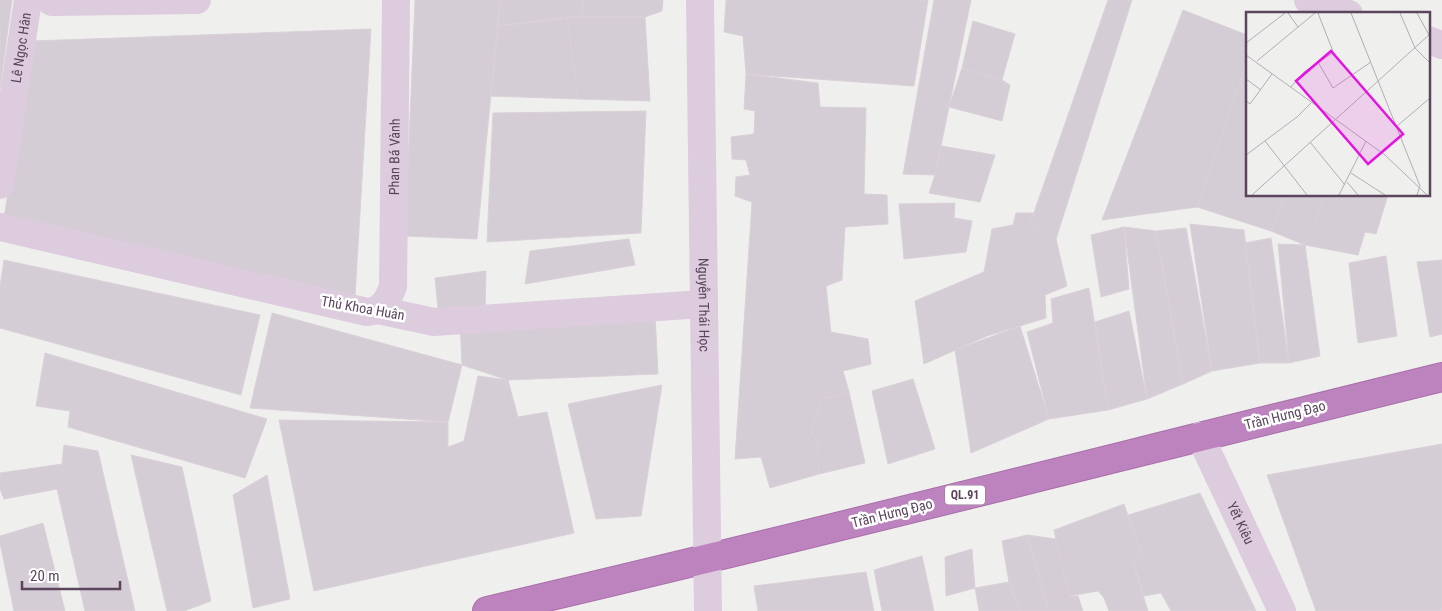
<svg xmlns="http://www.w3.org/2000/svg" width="1442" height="611" viewBox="0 0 1442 611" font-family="'Roboto Condensed',sans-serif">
<rect width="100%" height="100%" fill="#eff0ed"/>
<path fill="#d5cdd5" stroke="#dad1d8" d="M0 0H12L0 88Z
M415 0H500L477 239 405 236Z
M500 0H583L582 17 498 26Z
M583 0H663L662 11 645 17H582Z
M726 0H928L914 86 746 74 743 36 724 32Z
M934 0H971L935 175 903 174Z
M1108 0H1132L1056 239 1030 224Z
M1183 10 1247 35V63L1197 207 1102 220Z
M567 17H645L650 101 578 99Z
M567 17 578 99 491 96 498 26Z
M973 21 1015 34 1002 80 962 68Z
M371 29 355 297 4 218 32 41Z
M1247 63V195H1285L1271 231 1197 207Z
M962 68 1002 80 1010 85 1002 121 949 107Z
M746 74 818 83 820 107 866 108 864 194 887 195 888 224 845 227 842 280 826 286 831 332 868 339 871 364 843 371 849 392 822 399 812 432 818 445 819 474 770 488 761 457 735 459 752 202 735 196 736 177 750 175 746 160 732 159 731 137 754 134 755 111 744 109Z
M646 111 641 233 487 242 493 113Z
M941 146 995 155 980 202 929 193 935 175Z
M1285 195H1325L1305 245 1271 231Z
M1325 195H1388L1376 234 1365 232 1358 255 1305 245Z
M955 203 954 218 972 221 966 252 904 259 899 204Z
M1016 213H1034L1030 224 1056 239 1067 286 1045 295 1046 318 987 336 924 364 915 301 984 272 992 229 1013 225Z
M1190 224 1244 230 1260 363 1212 371Z
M1124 227 1129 289 1101 297 1091 235Z
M1124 227 1156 231 1183 384 1147 399Z
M1186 228 1212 371 1183 384 1156 231Z
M1271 238 1289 363H1260L1245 243Z
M629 239 635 265 525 284 530 251Z
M1278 244 1305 245 1320 356 1289 363Z
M1386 256 1397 336 1358 343 1349 263Z
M4 260 260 315 241 395 0 328V286Z
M1442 260V334L1430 337 1417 262Z
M486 271 485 313 439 320 435 278Z
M1089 288 1108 410 1049 419 1027 332 1053 323 1051 299Z
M1129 311 1147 399 1108 410 1095 322Z
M272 313 462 365 448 422 250 408Z
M655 313 658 374 508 380 462 365 460 321Z
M1020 326 1049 419 971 453 955 350Z
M45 353 267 419 245 478 68 427 70 411 36 406Z
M478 376 508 380 518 417 547 412 574 533 314 591 279 420 448 422V447L464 441Z
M913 379 935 449 888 464 872 391Z
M662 385 641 516 596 519 568 404Z
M849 392 865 463 819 474 818 445 812 432 822 399Z
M1442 444V611H1316L1267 475Z
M64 445 98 451 135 611H85L57 489 4 499 0 489V473L62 464Z
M131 455 182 467 211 601 184 611H167Z
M267 475 290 599 253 608 233 495Z
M1200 493 1256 611H1171L1161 593 1144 596 1132 560 1142 556 1128 515Z
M1124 504 1142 556 1132 560 1148 611H1109L1104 598 1098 591 1069 596 1056 539 1054 530Z
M43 523 65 611H14L0 543V536Z
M1027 535 1049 611H1020L1009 582 1002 541Z
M1027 535 1056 539 1069 596H1078L1083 611H1049Z
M972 549 975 588 946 596 945 557Z
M922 556 934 611H882L874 570Z
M866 572 874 611H758L754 586Z
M1009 582 1020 611H979L975 588Z"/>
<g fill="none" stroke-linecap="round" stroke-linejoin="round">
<defs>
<path id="highway" d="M487 611C806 537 1124 455 1442 377"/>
</defs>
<use href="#highway" stroke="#a96eaa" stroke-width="30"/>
<g stroke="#ddcbde" stroke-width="28">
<path d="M49 0 52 2 197 0"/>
<path id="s1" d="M700 0 708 611"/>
<path d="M1308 0 1349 14"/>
<path d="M1428 40 1442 45"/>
<path id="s2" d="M0 185 28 0"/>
<path d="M0 227 367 312 378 310 434 322 703 304"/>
<path id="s3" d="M378 310 387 300 393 287 396 0"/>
<path id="s4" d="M1200 436 1282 611"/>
</g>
<use href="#highway" stroke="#bd83bf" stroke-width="28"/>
</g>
<g text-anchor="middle" stroke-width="5" stroke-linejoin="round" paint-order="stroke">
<rect fill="#fff" stroke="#8c7d8d" stroke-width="1" x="945" y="485.5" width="40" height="19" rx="4"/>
<g font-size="12" font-weight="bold" fill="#5a455c">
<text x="965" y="499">QL.91</text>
</g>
<g font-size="14" fill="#5a455c" stroke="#fff">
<text dy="5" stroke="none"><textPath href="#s2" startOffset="139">Lê Ngọc Hân</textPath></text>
<text dy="5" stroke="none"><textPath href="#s3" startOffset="158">Phan Bá Vành</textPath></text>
<text dy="5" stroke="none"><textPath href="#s1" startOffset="305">Nguyễn Thái Học</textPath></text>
<text transform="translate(363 308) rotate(10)" y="5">Thủ Khoa Huân</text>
<text transform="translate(1285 415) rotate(-14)" y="5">Trần Hưng Đạo</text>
<text transform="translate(892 513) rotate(-14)" y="5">Trần Hưng Đạo</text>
<text dy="5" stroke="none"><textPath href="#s4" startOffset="96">Yết Kiêu</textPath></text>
</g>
</g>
<g transform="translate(1246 12)">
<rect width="184" height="184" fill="#eff0ed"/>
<path fill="none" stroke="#b3acb3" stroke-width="1" d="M42 1 52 15M72 1 88 42 105 62M105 1 174 174 171 183M154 1 169 36 184 51M171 1 183 23M0 31 39 1M0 43 139 143 181 183M11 49 69 1M72 50 87 76 125 50M0 67 15 78M45 75 58 60 88 40M0 89 4 92 26 62M151 114 184 86M19 129 61 183M64 130 99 173M0 143 51 105 65 91M105 161 139 183M101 170 112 183M6 183 184 22M93 183 120 129"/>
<path fill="#e512e1" fill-opacity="0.15" stroke="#e512e1" stroke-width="2.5" d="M85 39 157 122 122 152 50 69Z"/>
<rect width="184" height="184" fill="none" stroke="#5a455c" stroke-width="2.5"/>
</g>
<path d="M22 581v8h98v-8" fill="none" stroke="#5a455c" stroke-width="2.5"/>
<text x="30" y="581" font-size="15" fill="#5a455c" stroke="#ffffff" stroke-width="4" paint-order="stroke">20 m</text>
</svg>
